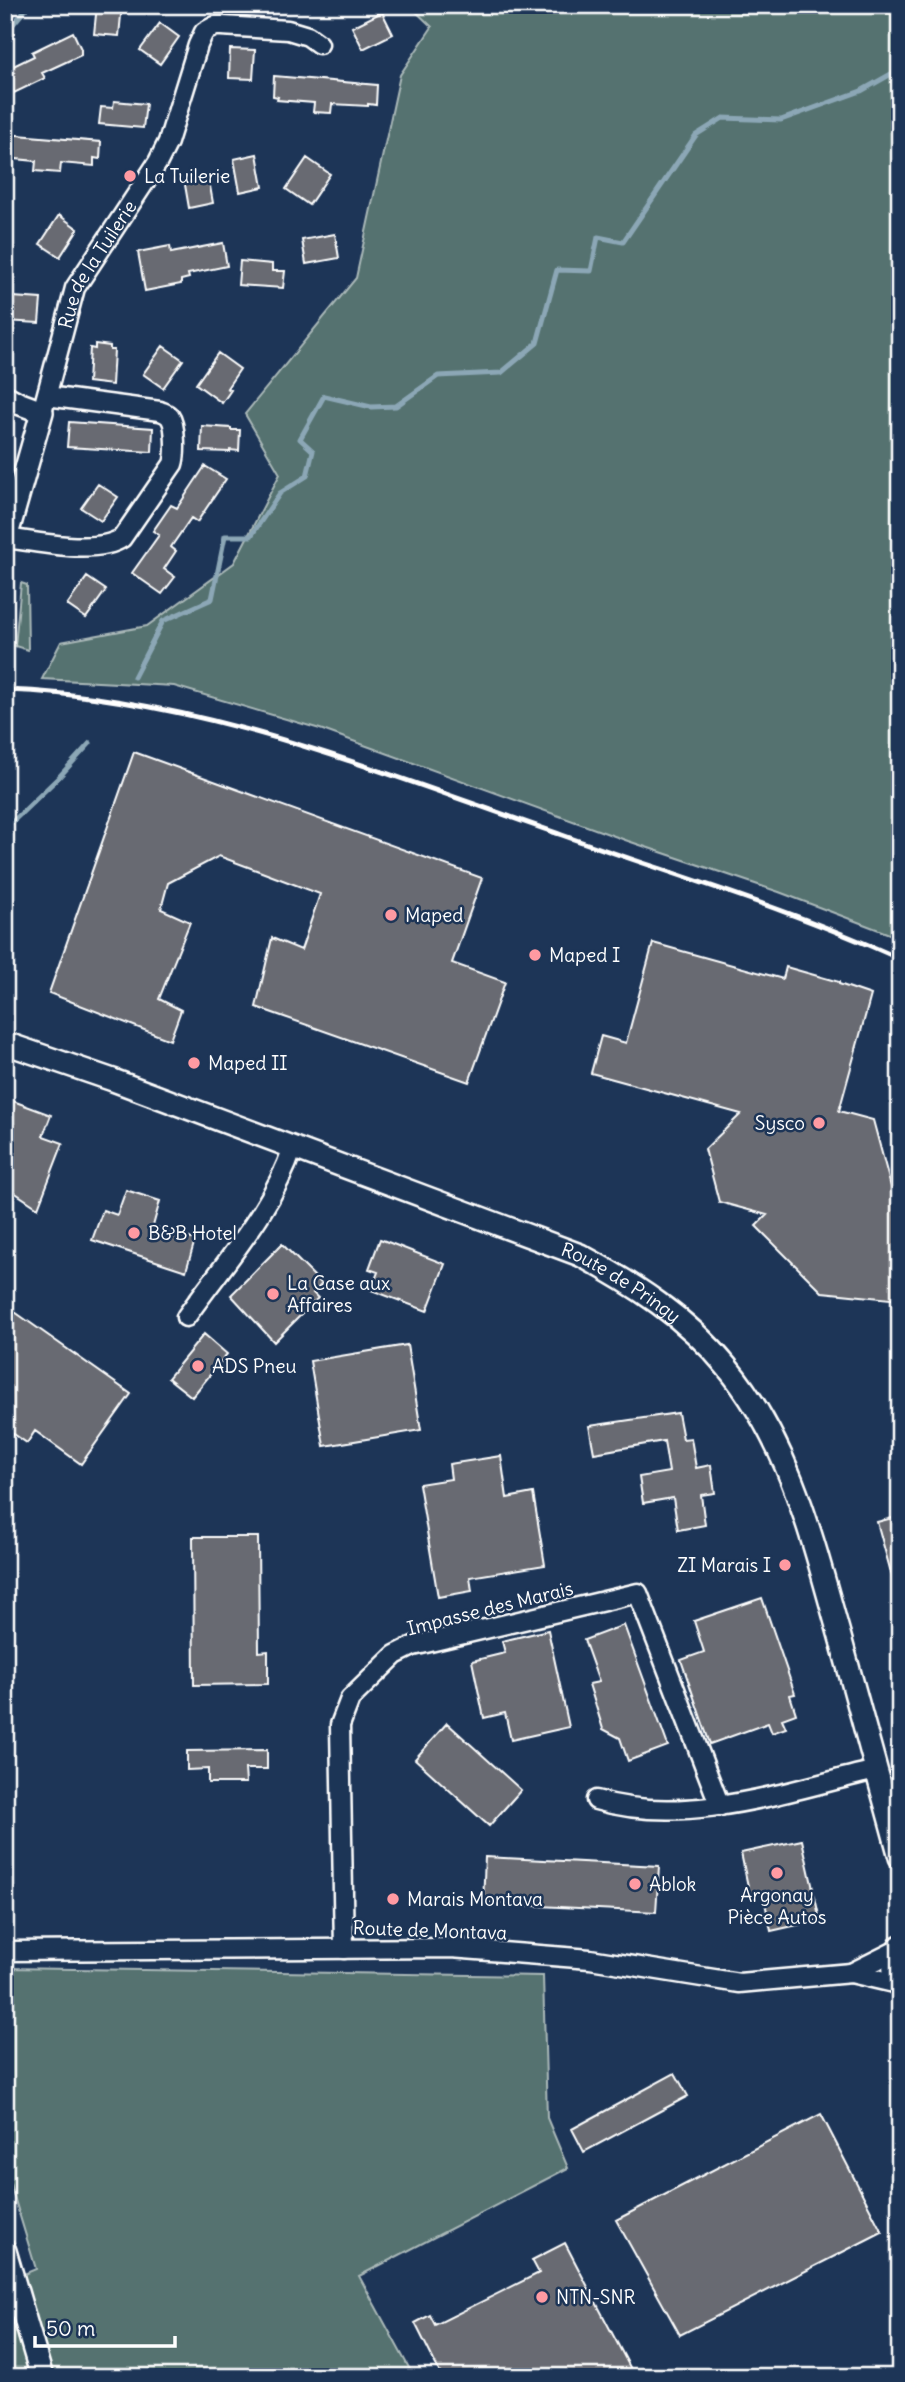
<svg xmlns="http://www.w3.org/2000/svg" width="905" height="2382" viewBox="0 0 905 2382" font-family="Delius,sans-serif">
<rect width="100%" height="100%" fill="#1d3557"/>
<filter id="ink" filterUnits="userSpaceOnUse"><feTurbulence type="fractalNoise" baseFrequency=".0143" numOctaves="2"/><feDisplacementMap in="SourceGraphic" scale="14" xChannelSelector="R" yChannelSelector="G"/><feConvolveMatrix kernelMatrix="1 2 1 2 8 2 1 2 1" color-interpolation-filters="sRGB"/></filter>
<g filter="url(#ink)">
<path fill="#547270" stroke="#aab8b8" stroke-width="2" d="M409 5H900V938L779 892 628 841 320 729 174 686 42 679 61 642 147 626 234 563 280 474 245 414 356 278 400 75 432 27Z
M21 583 27 585 28 650 15 646Z
M5 1968 543 1976 547 2118 568 2168 359 2276 414 2377H5V2282L36 2269 5 2167Z"/>
<g fill="none" stroke-linecap="round" stroke-linejoin="round">
<path stroke="#8ca7b6" stroke-width="5" d="M5 34 29 5
M134 677 163 621 212 599 225 536H251L280 493 307 476 313 451 300 439 324 396 371 407 396 406 438 376 501 373 537 343 557 270 591 271 598 237 623 242 696 135 723 118 781 120 861 91 900 69
M5 829 59 777 90 743"/>
</g>
<path fill="#686b72" stroke="#fff" stroke-width="2" d="M97 5H122L119 36 94 34Z
M382 12 393 34 363 49 352 27Z
M160 23 179 37 160 64 140 50Z
M73 32 81 49V55L42 73 45 78 14 93 5 70 34 56 32 52Z
M230 49 255 50 253 79 229 78Z
M274 76 377 85 376 105 368 104V106L332 104 331 113 313 112 314 103 277 100 278 97 273 96Z
M114 101 146 104 143 128 99 124 101 107 113 108Z
M5 134 101 142 100 159 94 158V166L61 163 60 173 35 171 36 161 5 158Z
M257 154 263 187 240 192 234 159Z
M307 158 330 174 309 205 286 189Z
M208 175 213 203 189 208 184 179Z
M59 215 78 229 60 257 40 244Z
M335 234 339 258 306 264 302 240Z
M223 243 227 266 188 274 189 278 181 280V284L145 291 138 252 170 246 171 253Z
M240 261 272 264V271H285L283 288 238 285Z
M13 297 41 299 39 323 5 321V304H13Z
M95 344 110 346V350H114L112 385 88 382 90 348 95 349Z
M163 346 183 360 163 388 143 374Z
M218 353 240 369 227 388 231 390 222 403 196 384Z
M69 422 153 428 152 452 67 447Z
M202 426 231 428V430H240L239 451 230 450V452L201 451Z
M205 466 226 479 197 522 191 518 171 547 176 551 164 569 175 577 162 594 132 573 159 535 153 531 171 505 177 508Z
M98 484 118 497 101 521 81 508Z
M87 577 106 590 86 618 67 605Z
M134 752 482 878 452 963 505 982 469 1082 256 1007 272 938 301 950 320 894 219 856 168 883 161 909 190 922 159 999 181 1010 170 1040 49 993Z
M653 943 783 979 786 967 839 982V984L871 995 839 1111 873 1120 894 1198H900V1300L822 1292 756 1226 767 1215 719 1202 705 1149 741 1114 591 1073 601 1036 626 1043Z
M5 1098 51 1115 43 1136 63 1143 38 1208 5 1186V1168L14 1144 5 1141Z
M126 1190 160 1201 153 1226 195 1240 186 1271 92 1240 103 1210 117 1215Z
M380 1239 445 1264 427 1311 371 1290 378 1272 369 1269Z
M282 1244 322 1284 313 1293 318 1298 274 1342 231 1295Z
M5 1305 131 1394 81 1464 35 1431 27 1443 5 1428Z
M204 1334 227 1354 192 1397 168 1378Z
M407 1345 421 1430 324 1446 310 1361Z
M678 1413 683 1439 691 1438 696 1468 711 1465 715 1493 701 1495 705 1525 678 1530 673 1498 643 1503 639 1477 669 1472 664 1441 594 1453 589 1426Z
M501 1456 507 1498 533 1493 545 1565 470 1577 472 1591 438 1597 419 1484 451 1479 449 1464Z
M900 1516V1587H895L877 1522Z
M193 1537H258L259 1652 268 1651V1684L194 1685Z
M762 1598 795 1694 790 1695 796 1714 782 1719 786 1728 772 1733 768 1723 710 1744 681 1660 704 1652 694 1621Z
M624 1625 668 1746 628 1761 620 1738 603 1729 589 1684 599 1682 584 1640Z
M548 1630 569 1727 511 1740 505 1713 484 1718 472 1661 505 1653 502 1641Z
M447 1723 521 1790 489 1826 415 1759Z
M267 1750V1769H245L246 1783H208V1769L187 1770V1751Z
M802 1840 820 1920 771 1931 763 1893 750 1896 741 1853Z
M485 1857 659 1866 656 1912 483 1903Z
M675 2073 688 2096 584 2152 572 2129Z
M821 2114 882 2232 680 2335 616 2220Z
M565 2243 635 2377H442L415 2323 430 2315 435 2325 539 2273 532 2260Z"/>
<g fill="none" stroke-linecap="round" stroke-linejoin="round">
<defs>
<g id="minor">
<path id="s1" d="M42 412 75 288 158 162 168 142 198 45 204 32 215 26H221L288 30 308 36 319 44"/>
<path d="M7 538C36 542 97 555 122 538L173 464C176 455 176 425 170 417 167 413 165 413 160 411L47 396"/>
<path d="M186 1317C224 1263 272 1211 293 1147"/>
<path d="M596 1800C688 1827 786 1791 876 1770"/>
<path d="M344 1949 340 1725 350 1699 395 1655 413 1646 638 1593 720 1806"/>
<path d="M5 1951 451 1948 590 1959 739 1983 851 1973 898 1984"/>
<path d="M851 1973 897 1950"/>
</g>
<g id="tertiary">
<path d="M5 396 18 403 42 412 5 542"/>
<path id="s2" d="M5 1043 113 1080 580 1255C634 1284 687 1318 726 1366 791 1444 813 1542 840 1637 860 1711 880 1784 900 1857"/>
<path d="M900 1946C891 1959 892 1974 900 1987"/>
<path d="M5 2251 42 2377"/>
</g>
</defs>
<use href="#minor" stroke="#fff" stroke-width="23"/>
<use href="#tertiary" stroke="#fff" stroke-width="26"/>
<use href="#minor" stroke="#1d3557" stroke-width="18"/>
<use href="#tertiary" stroke="#1d3557" stroke-width="21"/>
<path stroke="#fff" stroke-width="5" d="M5 690C198 696 382 773 562 835 674 875 791 909 900 959"/>
</g>
</g>
<g fill="#ff9aa2" stroke="#1d3557" stroke-width="2.5">
<circle cx="130" cy="176" r="7"/>
<circle cx="391" cy="915" r="7"/>
<circle cx="535" cy="955" r="7"/>
<circle cx="194" cy="1063" r="7"/>
<circle cx="819" cy="1123" r="7"/>
<circle cx="134" cy="1233" r="7"/>
<circle cx="273" cy="1294" r="7"/>
<circle cx="198" cy="1366" r="7"/>
<circle cx="785" cy="1565" r="7"/>
<circle cx="777" cy="1873" r="7"/>
<circle cx="635" cy="1884" r="7"/>
<circle cx="393" cy="1899" r="7"/>
<circle cx="542" cy="2297" r="7"/>
</g>
<g text-anchor="middle" stroke-width="5" stroke-linejoin="round" paint-order="stroke">
<g font-size="19" fill="#fff" stroke="#1d3557" text-anchor="start">
<text x="144" y="183">La Tuilerie</text>
<text x="405" y="922">Maped</text>
<text x="549" y="962">Maped I</text>
<text x="208" y="1070">Maped II</text>
<text x="805" y="1130" text-anchor="end">Sysco</text>
<text x="148" y="1240">B&amp;B Hotel</text>
<text x="287" y="1290">La Case aux<tspan x="287" dy="22">Affaires</tspan></text>
<text x="212" y="1373">ADS Pneu</text>
<text x="771" y="1572" text-anchor="end">ZI Marais I</text>
<text x="649" y="1891">Ablok</text>
<text x="777" y="1902" text-anchor="middle">Argonay<tspan x="777" dy="22">Pièce Autos</tspan></text>
<text x="407" y="1906">Marais Montava</text>
<text x="556" y="2304">NTN-SNR</text>
</g>
<g font-size="19" fill="#fff" stroke="#1d3557">
<text dy="7" stroke="none"><textPath href="#s1" startOffset="159">Rue de la Tuilerie</textPath></text>
<text dy="7" stroke="none"><textPath href="#s2" startOffset="662">Route de Pringy</textPath></text>
<text transform="translate(490 1608) rotate(-14)" y="7">Impasse des Marais</text>
<text transform="translate(430 1930) rotate(2)" y="7">Route de Montava</text>
</g>
</g>
<rect width="905" height="2382" fill="none" stroke="#1d3557" stroke-width="28"/>
<rect x="14" y="14" width="877" height="2354" fill="none" stroke="#fff" stroke-width="2.5" filter="url(#ink)"/>
<path d="M35 2336v10h140v-10" fill="none" stroke="#ffffff" stroke-width="3.5"/>
<text x="46" y="2336" font-size="21" fill="#ffffff" stroke="#1d3557" stroke-width="5" paint-order="stroke">50 m</text>
</svg>
